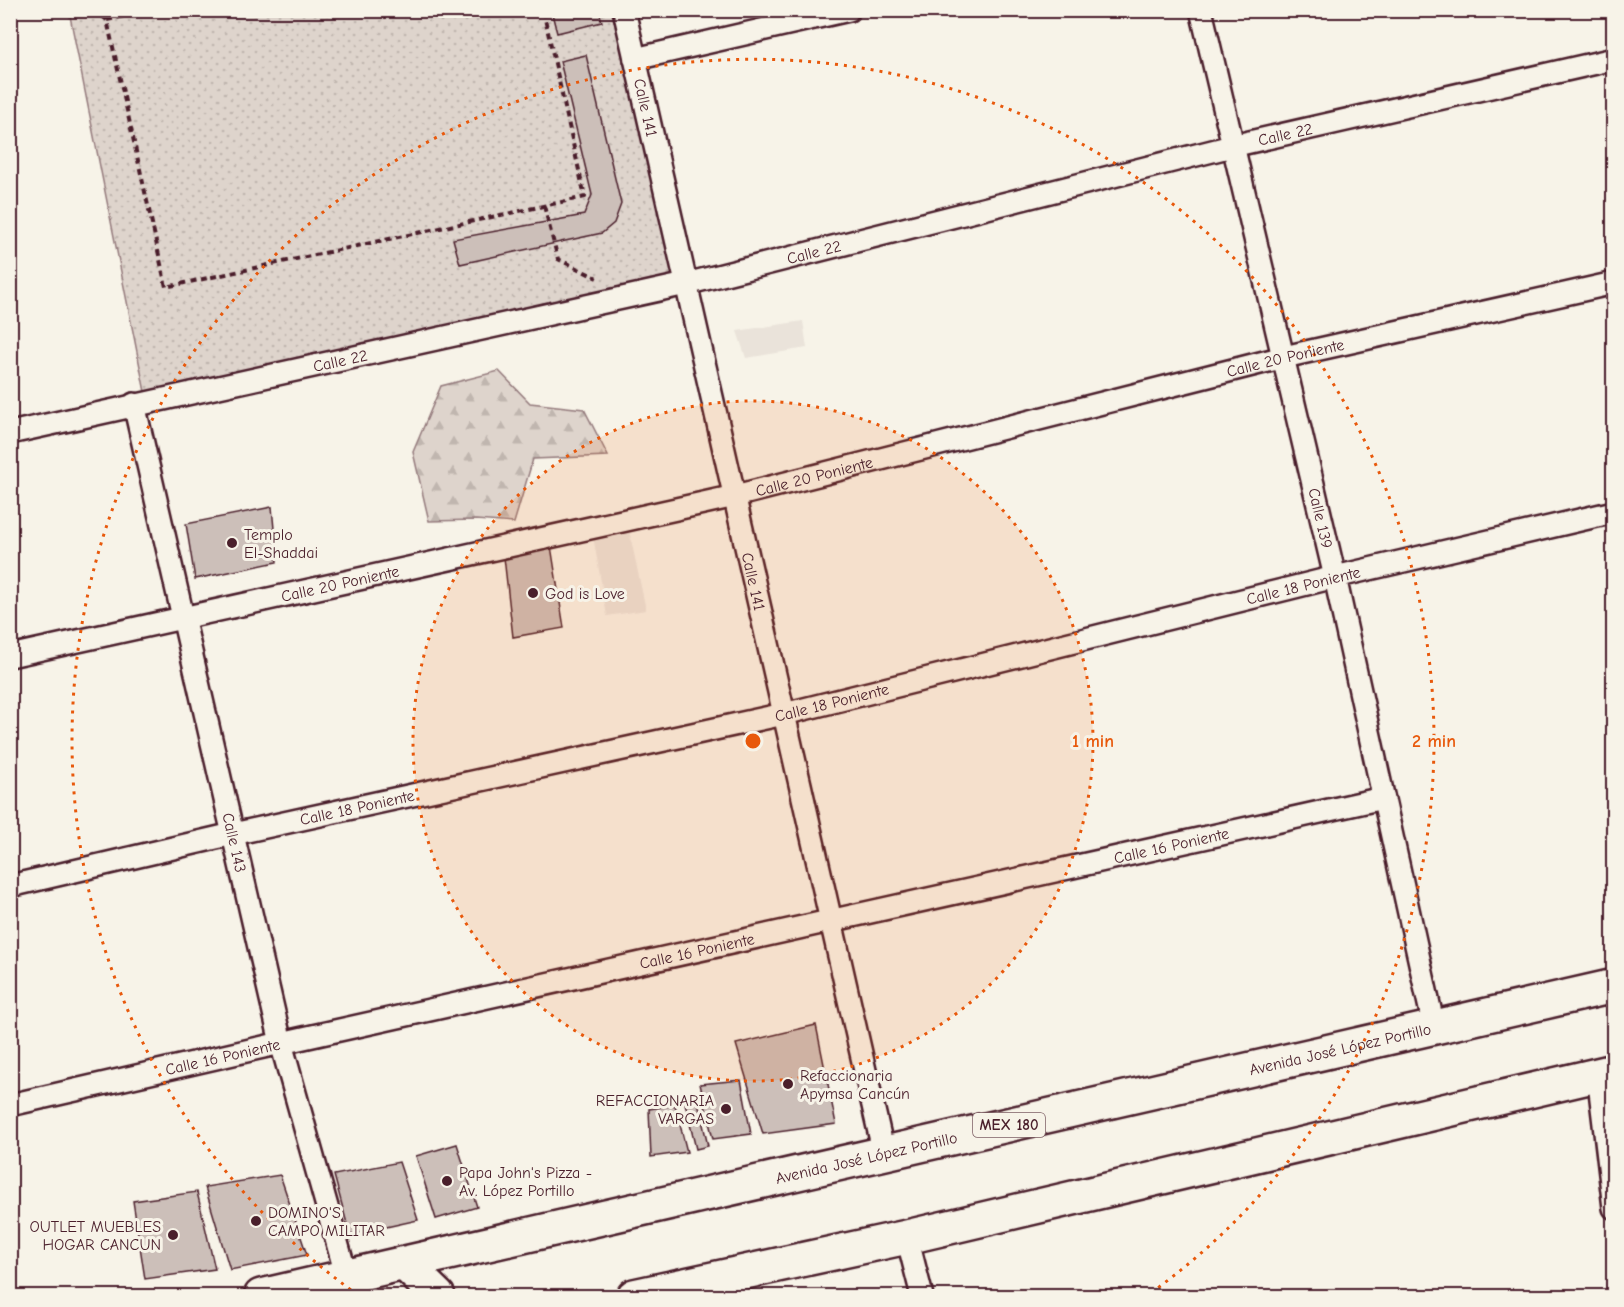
<svg xmlns="http://www.w3.org/2000/svg" width="1624" height="1307" viewBox="0 0 1624 1307" font-family="'Comic Neue',sans-serif">
<defs>
<pattern id="forest-firs" width="22" height="20" patternUnits="userSpaceOnUse" patternTransform="scale(1.5)"><rect width="22" height="20" fill="#ded4cc"/><path d="M5 1l3.5 6h-7zM16 11l3.5 6h-7z" fill="#c0b6af"/></pattern>
<pattern id="park-dots" width="8" height="8" patternUnits="userSpaceOnUse" patternTransform="scale(1.5)"><rect width="8" height="8" fill="#ded4cc"/><path d="M2 2h.1M6 6h.1" fill="none" stroke="#c0b6af" stroke-width="1.8" stroke-linecap="round"/></pattern>
</defs>
<rect width="100%" height="100%" fill="#f7f3e8"/>
<filter id="ink" filterUnits="userSpaceOnUse"><feTurbulence type="fractalNoise" baseFrequency=".0167" numOctaves="2"/><feDisplacementMap in="SourceGraphic" scale="12" xChannelSelector="R" yChannelSelector="G"/><feConvolveMatrix kernelMatrix="1 2 1 2 8 2 1 2 1" color-interpolation-filters="sRGB"/></filter>
<g filter="url(#ink)">
<path fill="#eae3da" d="M803 321 807 348 746 358 737 331Z
M629 530 646 610 607 616 593 536Z"/>
<path fill="url(#forest-firs)" stroke="#947a7c" stroke-width="1.5" d="M499 371 530 403 584 409 608 456 533 459 514 523 476 520 429 521 413 452 441 386Z"/>
<path fill="url(#park-dots)" stroke="#947a7c" stroke-width="1.5" d="M69 11H624L686 284 147 402Z"/>
<path fill="#ccbfb9" stroke="#4a1f2b" stroke-width="1.5" d="M551 10H599L602 22 557 33Z
M586 55 621 204 614 223 602 233 460 264 453 239 584 215 592 195 560 61Z
M272 507 277 562 195 579 186 524Z
M551 546 564 628 513 637 504 557Z
M816 1025 836 1124 763 1134 736 1044Z
M741 1080 751 1134 713 1139 700 1084Z
M696 1094 708 1146 696 1149 683 1095Z
M675 1105 687 1152 651 1157 649 1109Z
M457 1144 477 1207 436 1219 416 1156Z
M399 1162 418 1220 350 1235 334 1175Z
M280 1175 307 1255 230 1270 205 1187Z
M197 1192 215 1269 145 1279 133 1201Z"/>
<g fill="none" stroke-linecap="round" stroke-linejoin="round">
<defs>
<g id="minor">
<path id="s1" d="M624 10 884 1154"/>
<path id="s2" d="M1201 10 1335 577 1434 1027"/>
<path d="M635 59 849 10"/>
<path id="s3" d="M134 404 281 1043 347 1278"/>
<path id="s4" d="M10 433 686 284 1232 146 1614 59"/>
<path id="s5" d="M10 656 735 496 1284 357 1614 283"/>
<path id="s6" d="M10 886 233 834 784 714 1335 577 1614 512"/>
<path d="M1598 1074 1614 1208"/>
<path id="s7" d="M10 1105 281 1043 1383 798"/>
<path d="M907 1237 922 1296"/>
</g>
<g id="primary">
<path d="M406 1265 438 1296"/>
<path id="s8" d="M261 1296 1614 986"/>
<path d="M634 1296 907 1237 1614 1071"/>
</g>
</defs>
<use href="#minor" stroke="#4a1f2b" stroke-width="26"/>
<use href="#primary" stroke="#4a1f2b" stroke-width="38"/>
<path stroke="#4a1f2b" stroke-width="4" stroke-dasharray="6 4.5" stroke-linecap="butt" d="M94 10 107 20 166 287 585 197 543 10
M107 20 152 10
M544 206 558 259 597 278"/>
<use href="#minor" stroke="#f7f3e8" stroke-width="21"/>
<use href="#primary" stroke="#f7f3e8" stroke-width="33"/>
</g>
</g>
<circle cx="753" cy="741" r="340" fill="#e8590c" fill-opacity=".12"/>
<g fill="none" stroke="#e8590c" stroke-width="3" stroke-dasharray="3 6">
<circle cx="753" cy="741" r="340"/>
<path d="M358 1295A681 681 0 1 1 1148 1295"/>
</g>
<g fill="#4a1f2b" stroke="#f7f3e8" stroke-width="2">
<circle cx="232" cy="543" r="6"/>
<circle cx="533" cy="593" r="6"/>
<circle cx="788" cy="1084" r="6"/>
<circle cx="726" cy="1109" r="6"/>
<circle cx="447" cy="1181" r="6"/>
<circle cx="256" cy="1221" r="6"/>
<circle cx="173" cy="1235" r="6"/>
</g>
<g text-anchor="middle" stroke-width="6" stroke-linejoin="round" paint-order="stroke">
<rect fill="#f7f3e8" stroke="#7e5f64" stroke-width="1.5" x="973" y="1113" width="72" height="24" rx="4.5"/>
<g font-size="15" font-weight="bold" fill="#4a1f2b">
<text x="1009" y="1130">MEX 180</text>
</g>
<g font-size="16" fill="#4a1f2b" stroke="#f7f3e8">
<text dy="6" stroke="none"><textPath href="#s1" startOffset="100">Calle 141</textPath></text>
<text dy="6" stroke="none"><textPath href="#s4" startOffset="1310">Calle 22</textPath></text>
<text dy="6" stroke="none"><textPath href="#s4" startOffset="824">Calle 22</textPath></text>
<text dy="6" stroke="none"><textPath href="#s5" startOffset="1310">Calle 20 Poniente</textPath></text>
<text dy="6" stroke="none"><textPath href="#s4" startOffset="338">Calle 22</textPath></text>
<text dy="6" stroke="none"><textPath href="#s5" startOffset="824">Calle 20 Poniente</textPath></text>
<text dy="6" stroke="none"><textPath href="#s2" startOffset="522">Calle 139</textPath></text>
<text dy="6" stroke="none"><textPath href="#s5" startOffset="338">Calle 20 Poniente</textPath></text>
<text dy="6" stroke="none"><textPath href="#s1" startOffset="586">Calle 141</textPath></text>
<text dy="6" stroke="none"><textPath href="#s6" startOffset="1328">Calle 18 Poniente</textPath></text>
<text dy="6" stroke="none"><textPath href="#s6" startOffset="842">Calle 18 Poniente</textPath></text>
<text dy="6" stroke="none"><textPath href="#s6" startOffset="356">Calle 18 Poniente</textPath></text>
<text dy="6" stroke="none"><textPath href="#s3" startOffset="450">Calle 143</textPath></text>
<text dy="6" stroke="none"><textPath href="#s7" startOffset="1190">Calle 16 Poniente</textPath></text>
<text dy="6" stroke="none"><textPath href="#s7" startOffset="704">Calle 16 Poniente</textPath></text>
<text dy="6" stroke="none"><textPath href="#s8" startOffset="1107">Avenida José López Portillo</textPath></text>
<text dy="6" stroke="none"><textPath href="#s7" startOffset="218">Calle 16 Poniente</textPath></text>
<text dy="6" stroke="none"><textPath href="#s8" startOffset="621">Avenida José López Portillo</textPath></text>
</g>
<g font-size="16" fill="#4a1f2b" stroke="#f7f3e8" text-anchor="start">
<text x="244" y="540">Templo<tspan x="244" dy="18">El-Shaddai</tspan></text>
<text x="545" y="599">God is Love</text>
<text x="800" y="1081">Refaccionaria<tspan x="800" dy="18">Apymsa Cancún</tspan></text>
<text x="714" y="1106" text-anchor="end">REFACCIONARIA<tspan x="714" dy="18">VARGAS</tspan></text>
<text x="459" y="1178">Papa John's Pizza -<tspan x="459" dy="18">Av. López Portillo</tspan></text>
<text x="268" y="1218">DOMINO'S<tspan x="268" dy="18">CAMPO MILITAR</tspan></text>
<text x="161" y="1232" text-anchor="end">OUTLET MUEBLES<tspan x="161" dy="18">HOGAR CANCUN</tspan></text>
</g>
</g>
<circle cx="753" cy="741" r="9" fill="#e8590c" stroke="#f7f3e8" stroke-width="3"/>
<g font-size="18" text-anchor="middle" font-weight="bold" fill="#e8590c" stroke="#f7f3e8" stroke-width="6" stroke-linejoin="round" paint-order="stroke">
<text x="1093" y="747">1 min</text>
<text x="1434" y="747">2 min</text>
</g>
<rect width="1624" height="1307" fill="none" stroke="#f7f3e8" stroke-width="36"/>
<rect x="18" y="18" width="1588" height="1271" fill="none" stroke="#4a1f2b" stroke-width="2" filter="url(#ink)"/>
</svg>
